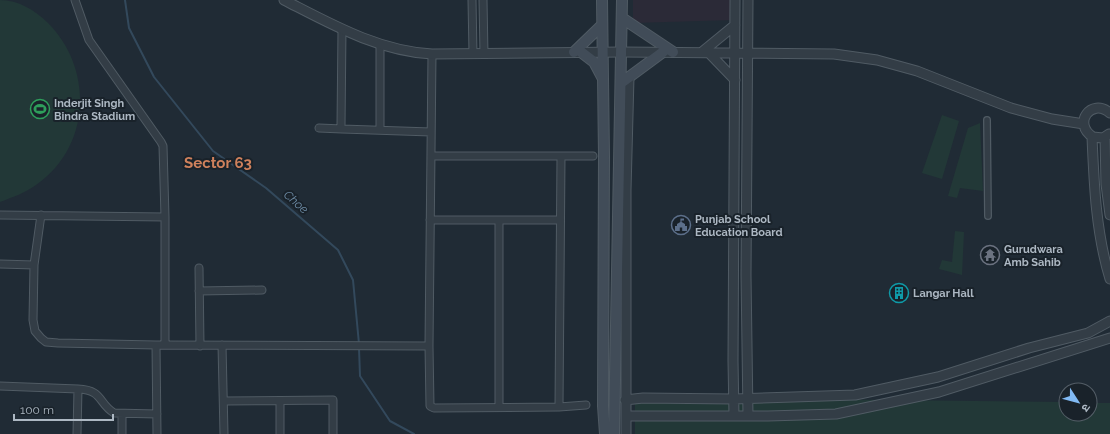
<svg xmlns="http://www.w3.org/2000/svg" width="1110" height="434" viewBox="0 0 1110 434" font-family="Raleway,'Noto Sans Devanagari',sans-serif">
<rect width="100%" height="100%" fill="#202b35"/>
<path fill="#2b2a37" d="M633 0H734V20L633 23Z"/>
<path fill="#223837" d="M0 0C18 0 35 10 48 23 94 69 91 147 36 185 25 193 13 197 0 202Z
M942 115 959 121 942 179 922 173Z
M980 123 983 191 960 188 957 198 948 196 968 128Z
M955 231 964 232 962 275 939 269 942 260 952 262Z
M635 397 1066 402V414H1090V403H1110V434H635Z"/>
<g fill="none" stroke-linecap="round" stroke-linejoin="round">
<path stroke="#33495c" stroke-width="2" d="M125 0 129 28 154 77 213 151 266 188 338 250 353 280 359 344
M359 348 360 376 390 421 414 434"/>
<defs>
<path id="pedestrian" d="M987 120 988 216"/>
<path id="minor" d="M75 0 89 40 161 142 163 146 165 217V345
M472 0 473 54
M483 0 484 54
M342 29 341 126 342 129 431 132
M380 44V129
M432 54 429 346 430 406 434 408 559 407 586 405
M319 128 342 129
M431 156H593
M0 215 165 217
M41 215 34 265 33 320 35 331 41 338 46 342 58 343 156 345 429 346
M430 220H560
M0 264 34 265
M199 268 200 346
M199 291 262 290
M156 345 157 434
M222 345 224 434
M0 386 78 389
M224 401 333 400V434
M280 401V434
M499 407V220
M559 407 561 157
M77 434 78 389C103 390 98 403 114 413L157 414
M122 434V414"/>
<path id="tertiary" d="M284 0C331 24 378 51 432 54L622 52 834 54 877 60 917 71 1011 108 1052 119 1084 124
M702 52 735 25
M708 52 735 80
M1109 134 1103 138 1093 137C1072 124 1091 97 1110 113
M1092 137C1094 185 1096 233 1110 279
M1105 137 1106 184 1110 215
M625 400 643 398 734 399 855 395 938 377 1029 348 1088 333 1110 321
M626 416H768L836 414 939 392 1110 338
M734 416 733 361 735 0
M748 416 746 275 748 0
M626 434V190L629 77"/>
<path id="secondary" d="M602 0 604 156 603 406 605 434
M622 18 673 52
M574 52 602 25
M581 52 594 62 602 77
M621 83 663 52
M614 434 622 0"/>
</defs>
<use href="#pedestrian" stroke="#505b64" stroke-width="8"/>
<use href="#minor" stroke="#505b64" stroke-width="9"/>
<use href="#tertiary" stroke="#505b64" stroke-width="11"/>
<use href="#secondary" stroke="#505b64" stroke-width="12"/>
<use href="#pedestrian" stroke="#333d46" stroke-width="5.5"/>
<use href="#minor" stroke="#333d46" stroke-width="7"/>
<use href="#tertiary" stroke="#333d46" stroke-width="9"/>
<use href="#secondary" stroke="#414c58" stroke-width="10"/>
</g>
<defs>
<symbol id="stadium-ring" viewBox="-11 -11 22 22"><circle r="9.5" fill="#19222a" stroke="#2e9e5b" stroke-width="1.5"/><path d="M0-5a6.5 5 0 1 0 0 10a6.5 5 0 1 0 0-10ZM-3.5-1.8h7v3.6h-7Z" fill="#2e9e5b"/></symbol>
<symbol id="civic-ring" viewBox="-11 -11 22 22"><circle r="9.5" fill="#19222a" stroke="#5c6f8a" stroke-width="1.5"/><path d="M-.6-6.5H3V-4.5H.6V-3L4-1V1h2V6H-6V1h2V-1L-.6-3ZM-1.2 2.5V6h2.4V2.5Z" fill="#5c6f8a"/></symbol>
<symbol id="temple-ring" viewBox="-11 -11 22 22"><circle r="9.5" fill="#19222a" stroke="#6b7280" stroke-width="1.5"/><path d="M0-6L5-2H3V0L6.5 2.5H4V6H1.5V3h-3V6H-4V2.5H-6.5L-3 0V-2H-5Z" fill="#6b7280"/></symbol>
<symbol id="building-ring" viewBox="-11 -11 22 22"><circle r="9.5" fill="#19222a" stroke="#0f9aa8" stroke-width="1.5"/><path d="M-4-6H4V6H1V3H-1V6H-4ZM-2.5-4.3h1.7v1.8h-1.7ZM.8-4.3h1.7v1.8H.8ZM-2.5-1h1.7V.8h-1.7ZM.8-1h1.7V.8H.8Z" fill="#0f9aa8"/></symbol>
</defs>
<g fill-rule="evenodd">
<use href="#stadium-ring" x="29" y="98" width="22" height="22"/>
<use href="#civic-ring" x="670" y="214" width="22" height="22"/>
<use href="#temple-ring" x="979" y="244" width="22" height="22"/>
<use href="#building-ring" x="888" y="282" width="22" height="22"/>
</g>
<g text-anchor="middle" stroke-width="4" stroke-linejoin="round" paint-order="stroke">
<g font-size="11" font-weight="bold" fill="#adb8c3" stroke="#19222a" text-anchor="start">
<text x="54" y="107">Inderjit Singh<tspan x="54" dy="13">Bindra Stadium</tspan></text>
<text x="695" y="223">Punjab School<tspan x="695" dy="13">Education Board</tspan></text>
<text x="1004" y="253">Gurudwara<tspan x="1004" dy="13">Amb Sahib</tspan></text>
<text x="913" y="297">Langar Hall</text>
</g>
<g font-size="12" font-style="italic" fill="#6e8ca6" stroke="#19222a">
<text transform="translate(296 202) rotate(41)" y="4">Choe</text>
</g>
<g font-size="15" font-weight="bold" fill="#cf815c" stroke="#19222a">
<text x="218" y="168">Sector 63</text>
</g>
</g>
<g transform="translate(1078 402) rotate(126)"><circle r="19" fill="#19222a" stroke="#545e67"/>
<path d="M0-3L7 15L0 10L-7 15Z" fill="#81baf4"/>
<text y="-6" font-size="11" font-weight="bold" text-anchor="middle" fill="#adb8c3">उ</text>
</g>
<path d="M14 414v6h99v-6" fill="none" stroke="#adb8c3" stroke-width="2"/>
<text x="20" y="414" font-size="12" fill="#adb8c3" stroke="#19222a" stroke-width="3" paint-order="stroke">100 m</text>
</svg>
